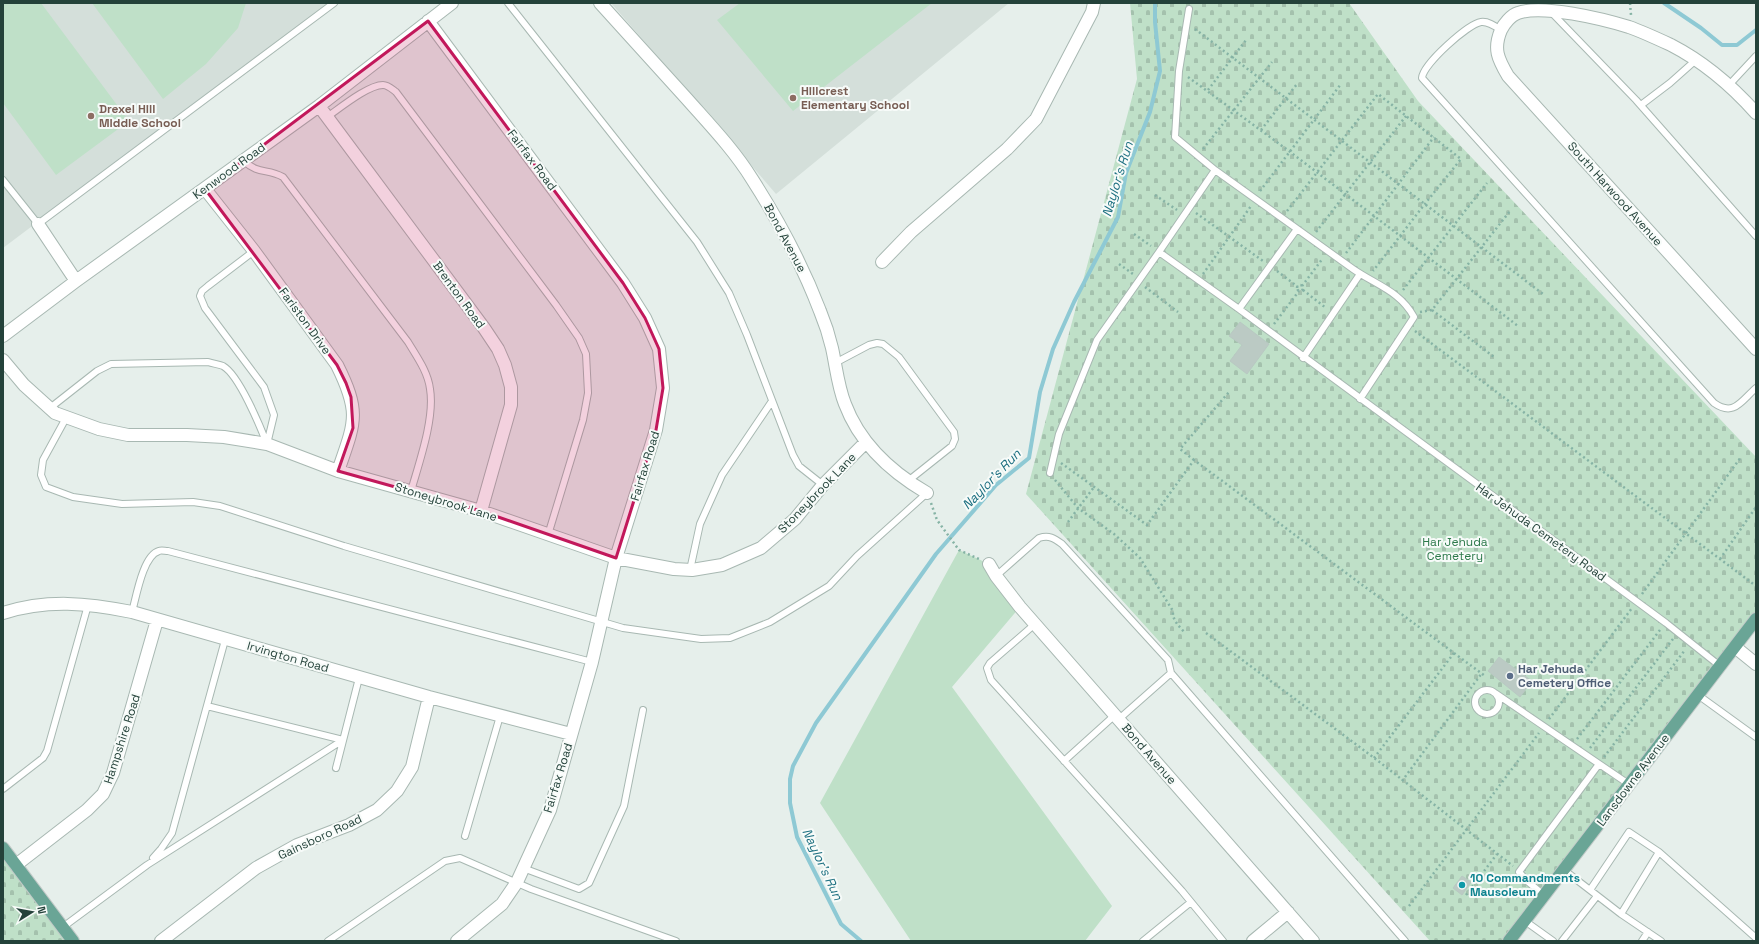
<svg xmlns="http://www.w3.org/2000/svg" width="1759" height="944" viewBox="0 0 1759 944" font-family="'Space Grotesk',sans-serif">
<defs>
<pattern id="cemetery-stones" width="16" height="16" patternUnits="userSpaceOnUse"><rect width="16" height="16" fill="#bfe0c8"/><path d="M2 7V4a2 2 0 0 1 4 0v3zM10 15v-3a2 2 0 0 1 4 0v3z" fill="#a4c1ad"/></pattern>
</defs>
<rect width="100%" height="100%" fill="#e6efeb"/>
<path fill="#d4dfda" d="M3 3H329L3 248Z
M611 3H1009L776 194Z"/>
<path fill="url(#cemetery-stones)" d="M1130 3H1349L1418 101 1756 457V618L1509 941H1430L1026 494 1137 79Z
M3 848 73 941H3Z"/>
<path fill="#bfe0c8" d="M3 3H41L129 121 56 175 3 103Z
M92 3H246L238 28 206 64 163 99Z
M740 3H932L793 111 717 20Z
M959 550 989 564 1020 607 952 687 1112 906 1085 941H911L820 803Z"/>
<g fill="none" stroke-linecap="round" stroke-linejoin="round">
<path stroke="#8ec9d4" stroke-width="4" d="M1664 3 1701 28 1722 45H1737L1756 30
M861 941 841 924 797 837 790 803V779L793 766 816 723 936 554 996 485 1029 458 1040 392 1053 349 1074 302 1118 217 1126 173 1150 112 1160 71 1155 22V3"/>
</g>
<path fill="#bbcac4" stroke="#b8c9c2" d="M1240 322 1269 344 1247 374 1230 361 1242 345 1229 336Z
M1499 657 1532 681 1520 697 1488 671Z
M1462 876 1471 882 1462 895 1453 888Z"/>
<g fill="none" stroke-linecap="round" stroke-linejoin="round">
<defs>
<path id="lane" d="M508 3 697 242 729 293 747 335 793 455 799 466 823 485
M1189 9 1179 71 1175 137 1215 170 1159 252 1239 309 1666 623 1720 666
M1552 13 1636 100 1756 236
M1501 30C1495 26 1488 21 1481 22 1468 24 1423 64 1422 78L1714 403C1734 417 1741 401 1756 388
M1729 85 1756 56
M1641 105 1670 83 1697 59
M327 117C340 108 368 85 383 85 388 85 392 89 396 92L556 305 579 338 586 354 588 393 583 420 548 535
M244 161C259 175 267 168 283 177L408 342C417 357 428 372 430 389 435 418 419 463 411 491
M1215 170C1261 203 1307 236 1353 269 1376 285 1400 291 1414 317L1360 399
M3 180 38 224 334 3
M254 251 208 286 202 291 200 296 205 308 264 387 274 415 267 444
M1239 309 1297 229
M1303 358 1360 274
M835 363 869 345 877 343 883 344 899 357 954 432 955 439 952 446 908 481
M50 408 97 371 111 364 208 362C213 364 219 364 223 366 239 375 260 426 267 444
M66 418 43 460 41 475 46 487 73 497 122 504 193 502 220 506 344 546 623 628 701 639 730 638 770 622 829 586 857 556 927 493
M1050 473 1059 434 1097 340 1159 252
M690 570 700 524 722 475 772 401
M996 576 1039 538C1049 535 1054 538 1062 544L1168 660 1171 673
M132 612C136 598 143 555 159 551 161 550 165 551 168 551L592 662
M1035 624 990 663 987 668 991 680 1182 891 1223 941
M1475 702a12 12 0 1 1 24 0a12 12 0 1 1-24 0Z
M1495 693 1630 785
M1698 695 1756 737
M207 706 343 740
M1119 719 1171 673 1405 941
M1064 761 1115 715
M336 768 359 678
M3 789 43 758 47 751 88 605
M465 836 500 716
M1659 852 1756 938
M153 858 161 849 172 833 225 640
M523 868 579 889 589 883 624 806 643 710
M1564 870 1621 914 1661 941
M1590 890 1629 832 1659 852 1621 914
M1545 896 1527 881 1519 872 1599 764
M1525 921 1553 941
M63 927 147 865 343 740
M328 941 445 861 460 858 531 889 676 941
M1143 941 1191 902
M1562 941 1597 896
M1642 941 1648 932"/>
<path id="street" d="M600 3C629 35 658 67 687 99 710 125 734 150 752 179 779 221 802 264 820 311 825 323 829 335 832 348 836 366 838 387 845 404 860 444 891 472 927 493
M428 21 623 283 645 318 659 349 663 388 656 430 616 558 592 662 550 810 517 882 502 904 457 941
M319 106 484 328 498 349 505 365 511 387V405L481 511
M1756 113C1731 85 1704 62 1671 45 1658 39 1643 32 1629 27 1603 19 1542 4 1518 13 1511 15 1504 24 1501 30 1493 49 1498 59 1508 76L1756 349
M205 189 254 251 337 365C361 413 355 422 338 471
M38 224 76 281
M882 262 911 232 1007 149 1036 119 1092 12 1094 3
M3 336 76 281 319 106 452 3
M3 360 24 385 55 413 99 429 128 435H187L224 437 267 444 338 471 481 511 616 558 674 569 692 570 722 565 761 548 795 519 823 485 866 442
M989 564 996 576 1020 607 1313 941
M3 613C48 599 87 603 132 612L429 697 571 734
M1735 647 1756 664
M16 865 87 810 103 794 113 773 157 620
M161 941 256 868 297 845 349 825 377 810 397 791 412 767 429 697
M1253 941 1288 912"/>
<path id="primary" d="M3 848 73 941
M1509 941 1756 619"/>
</defs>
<use href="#lane" stroke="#a8b8b2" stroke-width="8"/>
<use href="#street" stroke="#a8b8b2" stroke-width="14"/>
<use href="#primary" stroke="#c2cac8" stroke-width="14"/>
<path stroke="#86b3a5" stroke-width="2.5" stroke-dasharray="2 3" stroke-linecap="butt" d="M1630 3 1631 15
M1195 29 1543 294
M1188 77 1289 151 1518 326
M1208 90 1246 40
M1261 130 1297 84
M1203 149 1272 62
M1260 191 1341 84
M1155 195 1177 210
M1287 211 1378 94 1461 159 1424 205 1373 271
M1196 213 1263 261
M1316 232 1406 116
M1134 234 1151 246
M1346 253 1434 137
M1119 264 1133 274
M1277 271 1298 287
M1203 274 1251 206
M1297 288a3 3 0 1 1 6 0a3 3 0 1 1-6 0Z
M1302 286 1323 258
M1145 287 1178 312
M1303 290 1326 308
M1403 290 1487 183
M1432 310 1494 357
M1420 312 1432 310 1510 211
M1274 324 1299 291
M1415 331 1756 586
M1194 460 1180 449 1229 392
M1061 463 1147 525 1194 460 1485 676
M1055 480 1078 508 1114 534 1140 558 1173 611C1172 620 1179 626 1185 633
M931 503 937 520 959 550 979 559
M1068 522 1094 487
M1720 559 1756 507
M1642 594 1741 457
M1206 633 1373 757 1513 866
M1549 719 1632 608
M1577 739 1660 630
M1590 748 1673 639
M1604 757 1685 650
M1374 758 1454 653
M1402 781 1482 673
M1466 895 1497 854
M1409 906 1539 733"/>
<use href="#lane" stroke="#fff" stroke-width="6"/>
<use href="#street" stroke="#fff" stroke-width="12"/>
<use href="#primary" stroke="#6aa596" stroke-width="12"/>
</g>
<path fill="#c2185b" fill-opacity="0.2" stroke="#c2185b" stroke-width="3" stroke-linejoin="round" d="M428 21 623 283 645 318 659 349 663 388 656 430 616 558 481 511 338 471 353 428 351 397 346 383 337 365 205 189Z"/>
<g fill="#8d6e63" stroke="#f7fbf9" stroke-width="1.5">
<circle cx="793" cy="98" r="4"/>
<circle cx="91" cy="116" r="4"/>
</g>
<circle fill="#5c6f8a" stroke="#f7fbf9" stroke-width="1.5" cx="1510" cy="676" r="4"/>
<circle fill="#0f9aa8" stroke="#f7fbf9" stroke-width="1.5" cx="1462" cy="885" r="4"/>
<g text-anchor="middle" stroke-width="4" stroke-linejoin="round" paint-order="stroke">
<g font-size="12" font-weight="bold" fill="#785e54" stroke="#f7fbf9" text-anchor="start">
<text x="801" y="95">Hillcrest<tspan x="801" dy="14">Elementary School</tspan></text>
<text x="99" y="113">Drexel Hill<tspan x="99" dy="14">Middle School</tspan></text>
</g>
<g font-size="12" fill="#24423a" stroke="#f7fbf9">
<text transform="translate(532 160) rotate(53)" y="4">Fairfax Road</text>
<text transform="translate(229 171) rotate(-36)" y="4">Kenwood Road</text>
<text transform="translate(1615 194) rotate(48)" y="4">South Harwood Avenue</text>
<text transform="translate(785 238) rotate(62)" y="4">Bond Avenue</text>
<text transform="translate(459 295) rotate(54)" y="4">Brenton Road</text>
<text transform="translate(305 321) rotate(54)" y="4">Fariston Drive</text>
<text transform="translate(645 466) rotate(-73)" y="4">Fairfax Road</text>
<text transform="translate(817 493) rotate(-46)" y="4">Stoneybrook Lane</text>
<text transform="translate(446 502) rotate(17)" y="4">Stoneybrook Lane</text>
<text transform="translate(1541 532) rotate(36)" y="4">Har Jehuda Cemetery Road</text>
<text transform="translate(288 657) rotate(16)" y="4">Irvington Road</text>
<text transform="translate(122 739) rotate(-72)" y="4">Hampshire Road</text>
<text transform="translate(1149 754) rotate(49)" y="4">Bond Avenue</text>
<text transform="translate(558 778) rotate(-73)" y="4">Fairfax Road</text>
<text transform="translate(1633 780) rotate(-53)" y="4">Lansdowne Avenue</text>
<text transform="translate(320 837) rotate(-25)" y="4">Gainsboro Road</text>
</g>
<g font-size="12" fill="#2d7a4b" stroke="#f7fbf9">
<text x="1455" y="546">Har Jehuda<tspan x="1455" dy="14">Cemetery</tspan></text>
</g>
<g font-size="12" font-weight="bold" fill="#4e5e75" stroke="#f7fbf9" text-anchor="start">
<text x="1518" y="673">Har Jehuda<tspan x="1518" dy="14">Cemetery Office</tspan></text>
</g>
<g font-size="12" font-weight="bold" fill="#0d838f" stroke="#f7fbf9" text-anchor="start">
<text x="1470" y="882">10 Commandments<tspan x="1470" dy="14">Mausoleum</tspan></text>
</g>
<g font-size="13" font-style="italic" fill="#1c6f80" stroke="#f7fbf9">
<text transform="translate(1117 179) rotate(-73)" y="5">Naylor's Run</text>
<text transform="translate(991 479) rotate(-46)" y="5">Naylor's Run</text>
<text transform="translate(823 864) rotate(65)" y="5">Naylor's Run</text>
</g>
</g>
<rect width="1759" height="944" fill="none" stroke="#24423a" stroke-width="8"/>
<g transform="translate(32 912) rotate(79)" stroke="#f7fbf9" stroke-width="3" paint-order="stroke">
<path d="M0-3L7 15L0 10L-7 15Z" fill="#24423a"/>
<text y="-6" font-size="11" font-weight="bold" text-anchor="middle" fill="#24423a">N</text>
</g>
</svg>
